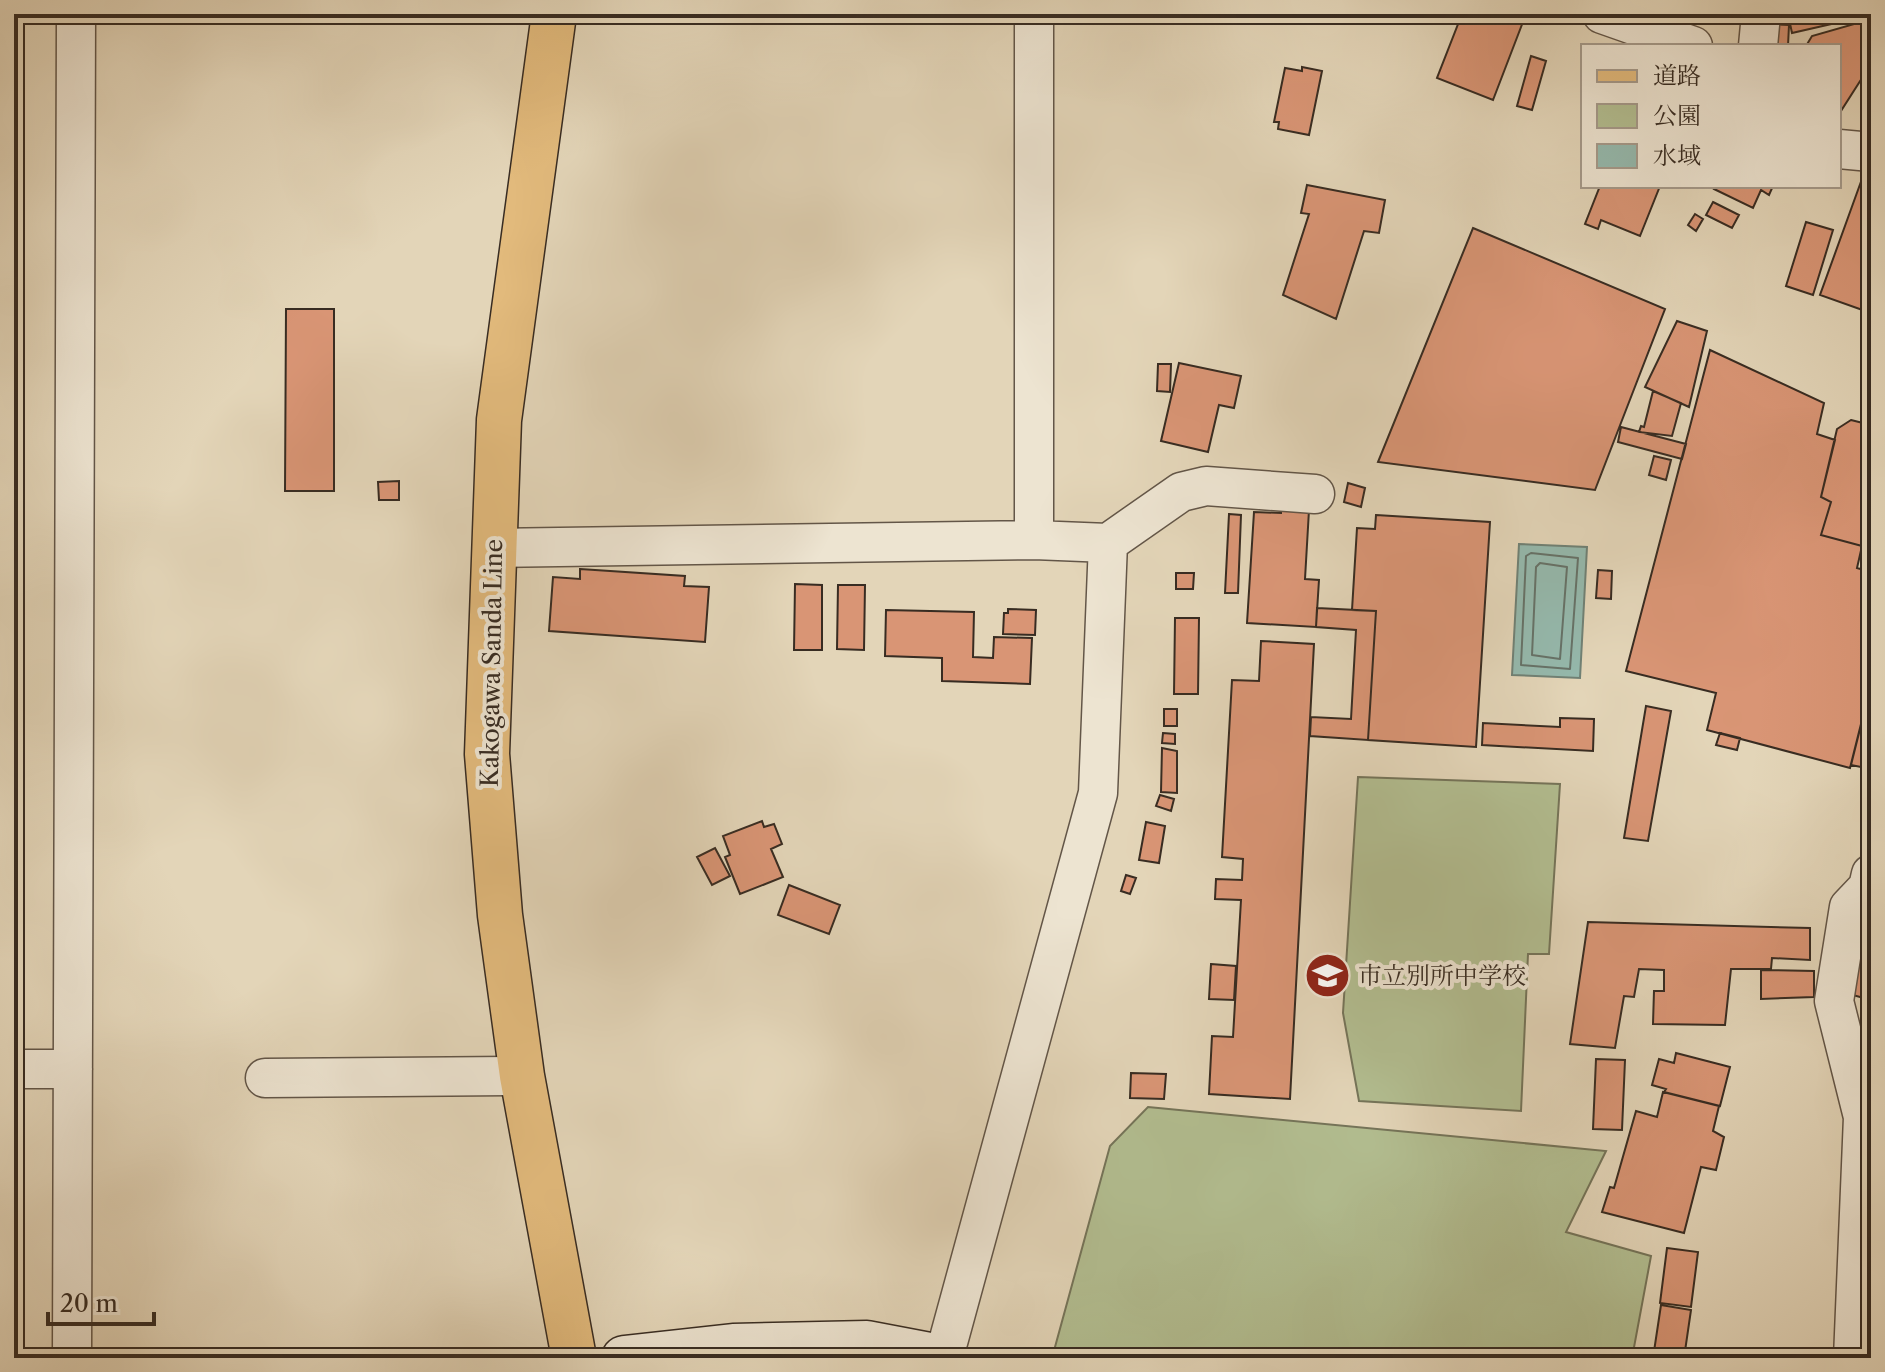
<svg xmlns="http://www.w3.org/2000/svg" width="1885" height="1372" viewBox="0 0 1885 1372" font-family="'Libre Caslon Text','Noto Serif JP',serif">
<rect width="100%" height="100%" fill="#e3d5b8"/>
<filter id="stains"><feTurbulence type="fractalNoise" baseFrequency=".0025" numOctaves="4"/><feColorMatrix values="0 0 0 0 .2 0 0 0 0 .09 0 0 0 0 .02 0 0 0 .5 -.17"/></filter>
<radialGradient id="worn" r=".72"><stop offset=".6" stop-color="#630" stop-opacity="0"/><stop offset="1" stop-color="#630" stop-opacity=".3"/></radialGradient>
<path fill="#b2bd90" stroke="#757459" stroke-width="2" d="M1358 777 1560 784 1549 954H1528L1521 1111 1359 1101 1343 1013Z
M1148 1107 1606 1151 1566 1232 1651 1256 1632 1358H1052L1110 1146Z"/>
<path fill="#95b9ad" stroke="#708175" stroke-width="2" d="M1519 544 1587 547 1580 678 1512 675Z"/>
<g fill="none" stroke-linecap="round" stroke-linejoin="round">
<path stroke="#667268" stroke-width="2" d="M1531 553 1578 558 1570 669 1521 665 1526 556Z
M1540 563 1567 567 1560 659 1532 655 1536 567Z"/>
</g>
<path fill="#d99575" stroke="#382c22" stroke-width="2" d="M1462 14H1526L1493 100 1437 78Z
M1788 14H1847L1849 20 1792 33Z
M1861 22 1871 27V64L1839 114V46H1806L1812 36Z
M1770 24 1789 25 1788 46H1769Z
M1531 56 1546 61 1532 110 1517 106Z
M1302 67 1322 71 1309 135 1278 129 1279 122H1274L1285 68 1302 71Z
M1867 165 1871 168V313L1820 295Z
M1307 185 1385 200 1379 233 1364 231 1336 319 1283 295 1309 214 1301 213Z
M1600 186H1660L1640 236 1601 220 1598 229 1585 224Z
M1716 186H1773L1769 195 1761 190 1753 208 1714 189Z
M1713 202 1739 215 1732 228 1706 215Z
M1695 214 1703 219 1696 231 1688 225Z
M1806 222 1833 230 1813 295 1786 286Z
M1473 228 1665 309 1595 490 1378 462Z
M286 309H334V491H285Z
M1677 321 1707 331 1689 407 1645 387Z
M1710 350 1824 403 1817 434 1835 440 1821 497 1831 502 1821 535 1862 546 1857 568 1871 572V684L1850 768 1707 730 1716 693 1626 671Z
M1179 363 1241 376 1234 408 1219 405 1208 452 1161 441Z
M1158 364H1171L1170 392 1157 391Z
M1653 391 1681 403 1672 436 1639 432 1641 426 1644 427Z
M1851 420 1871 425V510L1862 546 1821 535 1831 502 1821 497 1837 429Z
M1621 427 1686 444 1682 459 1618 442Z
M1654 456 1671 460 1666 480 1649 475Z
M399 481V500H379L378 482Z
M1348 483 1365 488 1361 507 1344 502Z
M1281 508 1309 510 1305 579 1319 580 1316 627 1247 623 1254 512 1281 513Z
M1229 514 1241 515 1238 593H1225Z
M1376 515 1490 522 1476 747 1368 740 1376 611 1352 610 1357 528 1375 529Z
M580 569 685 576 684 586 709 587 705 642 549 631 553 577 580 579Z
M1598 570 1612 571 1611 599 1596 598Z
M1176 573H1194L1193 589H1176Z
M795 584 822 585V650H794Z
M838 585H865L864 650 837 649Z
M1317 608 1376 611 1368 740 1310 736 1311 717 1351 719 1356 630 1316 627Z
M1008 609 1036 610 1035 635 1003 634 1004 613H1008Z
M886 610 974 612 973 657 993 658 994 637 1032 638 1030 684 942 681V658L885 656Z
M1175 618H1199L1198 694H1174Z
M1261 641 1314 644 1290 1099 1209 1094 1212 1036 1233 1037 1241 900 1215 899 1216 879 1242 880 1243 859 1222 857 1232 680 1259 681Z
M1867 701 1871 702V769L1851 765Z
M1646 706 1671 711 1648 841 1624 838Z
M1164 709H1177V726H1164Z
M1560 718 1594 719 1593 751 1482 745 1483 723 1560 727Z
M1163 733 1175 734V744L1162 743Z
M1720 733 1740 738 1737 750 1716 745Z
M1162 748 1177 751V793L1161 792Z
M1160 795 1174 799 1171 811 1156 806Z
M762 821 764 827 774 824 782 844 771 849 783 877 740 894 725 857 730 855 723 836Z
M1146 822 1165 826 1159 863 1139 860Z
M715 848 730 876 712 885 697 857Z
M1126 875 1136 878 1130 894 1121 891Z
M789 885 840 905 829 934 778 915Z
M1588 922 1810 928V960L1772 958 1771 969H1731L1725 1025 1653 1024 1654 991H1664V970L1639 969 1634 997 1624 996 1615 1048 1570 1044Z
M1868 926H1871V1000L1849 994 1857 955 1864 956Z
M1211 964 1236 966 1234 1000 1209 999Z
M1761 970 1814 971V997L1761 999Z
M1676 1053 1730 1067 1720 1106 1664 1092 1666 1089 1652 1085 1659 1059 1674 1063Z
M1596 1059 1625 1060 1622 1130 1593 1129Z
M1131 1073 1166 1074 1164 1099 1130 1098Z
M1663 1092 1719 1106 1713 1131 1724 1137 1716 1170 1701 1167 1684 1233 1602 1212 1610 1187 1614 1188 1636 1111 1657 1117Z
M1667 1248 1698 1252 1691 1307 1660 1303Z
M1661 1305 1691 1310 1684 1358H1653Z"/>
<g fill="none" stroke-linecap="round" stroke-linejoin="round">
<defs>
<path id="street" d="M1602 14 1693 46
M1758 46 1761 14
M1839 149 1871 152
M1108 543 1181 492 1206 486 1315 494
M492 548 1034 540
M14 1069H73
M265 1078 522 1076
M944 1357 1098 793 1108 543 1034 540V14
M72 1358 76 14
M1853 1358 1863 1117 1834 1001 1849 907 1868 887 1871 874"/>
<path id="secondary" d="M624 1358 733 1346 867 1343 946 1358"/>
<path id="primary" d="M554 14 499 420 487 754 500 915 522 1076 574 1358"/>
</defs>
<use href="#street" stroke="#635648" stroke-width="41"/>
<use href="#secondary" stroke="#382c22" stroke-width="47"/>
<use href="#primary" stroke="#382c22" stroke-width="47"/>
<use href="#street" stroke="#ede4d1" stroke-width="38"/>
<use href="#secondary" stroke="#ede4d1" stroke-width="44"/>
<use href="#primary" stroke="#e2ba7c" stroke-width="44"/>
</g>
<defs>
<symbol id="school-disc" viewBox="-11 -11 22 22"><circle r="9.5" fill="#8f2418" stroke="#ede4d1"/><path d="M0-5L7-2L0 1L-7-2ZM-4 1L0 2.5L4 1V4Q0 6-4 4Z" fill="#fff"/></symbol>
</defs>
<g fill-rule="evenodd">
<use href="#school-disc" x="1302" y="950" width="51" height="51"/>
</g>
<g text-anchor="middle" stroke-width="8" stroke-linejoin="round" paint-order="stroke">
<g font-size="24" fill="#382c22" stroke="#ede4d1">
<text transform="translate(492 663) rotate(-89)" y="8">Kakogawa Sanda Line</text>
</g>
<g font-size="24" fill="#382c22" stroke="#ede4d1" text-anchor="start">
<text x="1358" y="984">市立別所中学校</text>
</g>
</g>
<rect width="1885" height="1372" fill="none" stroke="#e3d5b8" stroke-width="48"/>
<rect x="16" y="16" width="1853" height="1340" fill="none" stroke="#382c22" stroke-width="4"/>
<rect x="24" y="24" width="1837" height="1324" fill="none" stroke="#382c22" stroke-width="2"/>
<rect x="1581" y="44" width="260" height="144" fill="#ede4d1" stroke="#a59a8b" stroke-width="2"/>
<rect x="1597" y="70" width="40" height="12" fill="#e2ba7c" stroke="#a59a8b" stroke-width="2"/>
<text x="1653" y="84" font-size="24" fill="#382c22">道路</text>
<rect x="1597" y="104" width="40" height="24" fill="#b2bd90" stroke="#a59a8b" stroke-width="2"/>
<text x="1653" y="124" font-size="24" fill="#382c22">公園</text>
<rect x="1597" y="144" width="40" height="24" fill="#95b9ad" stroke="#a59a8b" stroke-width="2"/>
<text x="1653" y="164" font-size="24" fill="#382c22">水域</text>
<path d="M48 1312v12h106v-12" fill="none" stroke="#382c22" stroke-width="4"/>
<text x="60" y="1312" font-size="24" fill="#382c22" stroke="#ede4d1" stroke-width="6" paint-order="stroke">20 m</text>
<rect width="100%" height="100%" filter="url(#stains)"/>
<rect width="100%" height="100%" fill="url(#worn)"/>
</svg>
